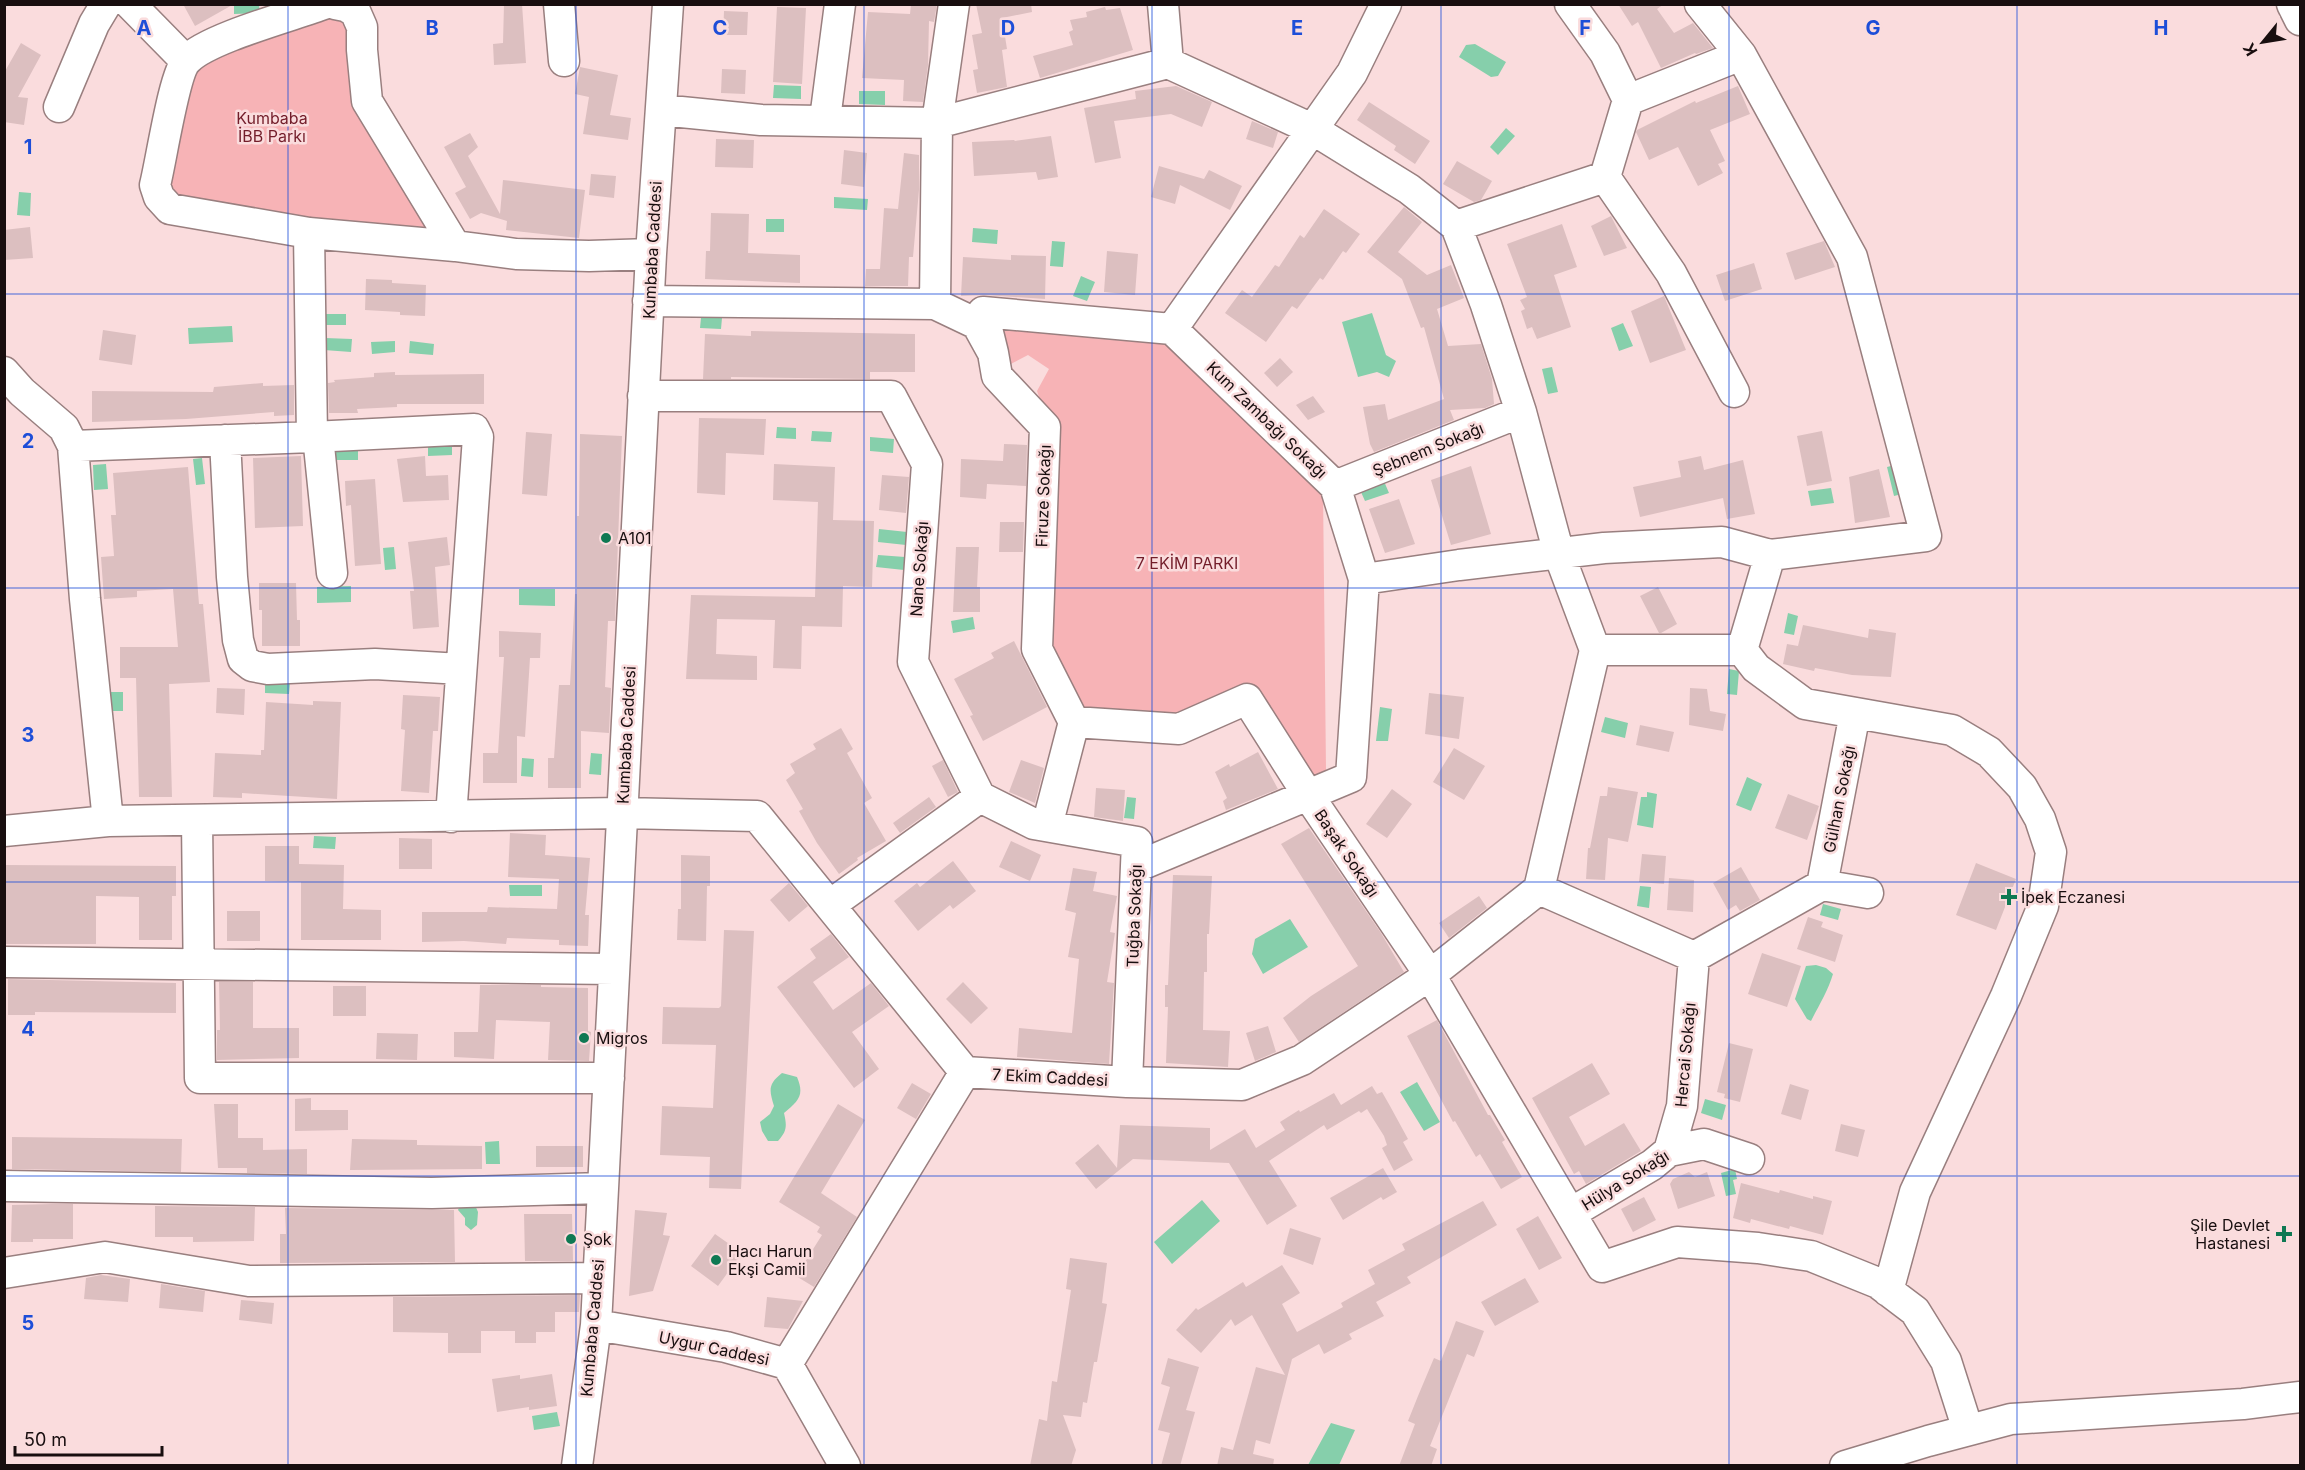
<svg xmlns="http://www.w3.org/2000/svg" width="2305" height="1470" viewBox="0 0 2305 1470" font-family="Inter,sans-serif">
<rect width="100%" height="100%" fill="#fadcdd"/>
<path fill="#f7b3b6" d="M345 6 367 101 455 246 170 209 159 170 186 61Z
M990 320 1169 335 1323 490 1326 770 1311 779 1249 686 1175 721 1080 714 1048 648 1053 437 1037 391 1049 369 1028 355 1007 366Z"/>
<path fill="#86cfab" d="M234 5H259L260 13 234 14Z
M1475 44 1506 62 1498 76 1491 77 1459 57 1466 45Z
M774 85 801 86V99L773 98Z
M859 91H885V105L859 104Z
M1506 128 1515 136 1498 155 1490 147Z
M19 192 31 193 30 216 17 215Z
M834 197 868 199 867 210 834 208Z
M766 219H784V232H766Z
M973 228 998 230 997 244 972 242Z
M1052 241 1065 242 1063 267 1050 266Z
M1081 276 1095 282 1087 301 1073 296Z
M1372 313 1386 355 1396 361 1389 377 1377 372 1358 377 1342 322Z
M325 314H346V325H325Z
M701 318H722L721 329 700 328Z
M1623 323 1633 346 1619 351 1611 328Z
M232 326 233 342 189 344 188 328Z
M325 338 352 339 351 352 324 350Z
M395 341V352L372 354 371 342Z
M410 341 434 344 433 355 409 353Z
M1552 367 1558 392 1548 394 1542 369Z
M777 427 796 428V439L776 438Z
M812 431 832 432 831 442 811 441Z
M870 437 894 439 893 453 870 451Z
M452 443V455L428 456V444Z
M334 449H358V460H334Z
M202 458 205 484 196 485 193 459Z
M106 464 108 489 94 490 93 465Z
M1899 464 1906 493 1894 496 1887 467Z
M1383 479 1389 493 1365 501 1361 492 1367 484Z
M1831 488 1834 503 1811 506 1808 491Z
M879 529 907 532 906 545 878 542Z
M394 547 396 569 385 570 383 548Z
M878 555 905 557 904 570 876 567Z
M351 586V602L317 603V587Z
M519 589H555V606L519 605Z
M1788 613 1798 616 1794 635 1784 633Z
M973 617 975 629 953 633 951 621Z
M1729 669 1739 671 1737 695 1727 694Z
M265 682 290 683 289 694 265 693Z
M108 692H123V711H109Z
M1380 707 1392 709 1388 741H1376Z
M1605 717 1628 723 1625 738 1601 732Z
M591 753 602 754 601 775 589 774Z
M522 758 534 759 533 777 521 776Z
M1747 777 1762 784 1751 811 1736 805Z
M1647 792 1657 794 1653 828 1637 825 1641 797H1647Z
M1127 797 1136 798 1134 819 1124 818Z
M314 836 336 837 335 849 313 848Z
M509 885H542V896H510Z
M1640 886 1651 887 1649 908 1637 906Z
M1823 904 1841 909 1838 920 1820 915Z
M1290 919 1308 947 1263 974 1252 954 1255 939Z
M1816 965 1826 968 1833 974C1828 991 1819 1005 1811 1021L1807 1019 1795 999 1806 966Z
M782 1073 797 1077C805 1096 798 1101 784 1113 787 1126 787 1131 778 1141H768L762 1131 760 1122 770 1114 774 1106C769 1090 768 1084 782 1073Z
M1417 1082 1440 1122 1424 1131 1400 1092Z
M1705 1099 1726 1105 1722 1120 1701 1113Z
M499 1141 500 1164H486L485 1142Z
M1735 1169 1737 1179 1733 1180 1736 1194 1726 1196 1721 1173Z
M1202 1200 1220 1221 1172 1264 1154 1242Z
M461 1203 475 1205 478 1212 477 1225 471 1230 465 1225V1218L458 1210Z
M557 1412 560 1426 534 1430 532 1416Z
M1331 1423 1355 1430 1339 1465H1308Z"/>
<path fill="#dcbfc0" d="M183 4H234L195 26Z
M504 4H522L526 63 494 65 493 44 503 43Z
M911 4H937L934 22 929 21 928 65 923 102 903 101 904 80 862 78 868 12 910 14Z
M976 4H1031L1032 12 1002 18 1007 49 1002 50 1007 87 977 93 973 70 978 69 972 35 982 33Z
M1618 4H1664L1657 9 1674 33 1693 23 1713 48 1696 54 1695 53 1661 68 1638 22 1632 26Z
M777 7 806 8 802 84 773 82Z
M1105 7 1106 10 1120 8 1133 50 1040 78 1033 56 1073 45 1069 32 1073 30 1070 20 1087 17 1086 12Z
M724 11 748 12 747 35H723Z
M21 43 41 55 18 97 28 98 24 125 4 122V73Z
M580 67 618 75 610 115 631 118 628 140 583 134 589 97 575 94Z
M722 69 746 70 745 94 721 93Z
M1176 86 1212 102 1202 127 1171 114 1114 121 1121 158 1095 163 1084 108 1136 99 1135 91Z
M1738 86 1750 114 1710 130 1725 161 1718 164 1723 173 1698 186 1678 147 1649 160 1636 132 1637 130 1695 101 1696 103Z
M1369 102 1430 141 1415 164 1394 150 1396 146 1357 120Z
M1252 121 1278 132 1273 148 1246 139Z
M470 133 478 147 468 156 500 214 503 180 585 190 579 238 506 230 507 221 481 213 470 219 455 193 466 187 444 147Z
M1051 136 1058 177 1038 180 1036 172 974 176 972 142 1014 140 1015 141Z
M716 139 754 140 753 168 715 167Z
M844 150 867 153 864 187 841 184Z
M904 153 919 155V190L913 257H909L908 286H865L866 269H880L884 208 898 209Z
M1457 161 1492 181 1481 200 1474 202 1443 184Z
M1159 166 1204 179 1209 170 1242 186 1230 210 1180 185 1175 204 1151 197Z
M591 174 616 176 614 198 589 195Z
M1404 207 1422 222 1398 252 1427 275 1451 265 1464 298 1437 309 1448 346 1481 344 1492 379 1494 404 1485 408 1450 410 1454 420 1374 452 1370 444 1363 407 1385 404 1388 420 1444 399 1424 327 1421 328 1402 279 1367 252Z
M1324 209 1360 234 1346 253 1343 251 1323 280 1320 278 1297 309 1292 306 1266 342 1225 313 1242 290 1252 297 1275 265 1279 267 1300 235 1304 238Z
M711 213 749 214 748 253 800 255V283L705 279 706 251H710Z
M1611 216 1627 248 1604 256 1591 226Z
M1562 224 1577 267 1554 275 1571 327 1537 339 1532 327 1527 329 1521 311 1525 309 1520 300 1527 297 1507 244Z
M30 227 33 258 4 260V230Z
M1824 241 1835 267 1795 280 1786 253Z
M1107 251 1138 254 1135 295 1104 292Z
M1011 255 1046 256 1045 299 985 295 961 296 963 257 1011 260Z
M1754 263 1762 289 1725 301 1716 275Z
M366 279 392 280V283L426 285 425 316 400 315V312L365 310Z
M1664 296 1686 350 1650 363 1631 311Z
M103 330 136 335 132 365 99 360Z
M751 331 915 334V372H870V379L731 377V379H703L705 334 751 336Z
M1280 358 1293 372 1277 387 1264 373Z
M395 372V375L484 374V404H397V407L357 409 358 413H329L328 383 335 382 334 380 374 377V373Z
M263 383V386L294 385V415L274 416V412L186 419 92 422V391L213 392 214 387Z
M1313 396 1325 412 1308 420 1296 405Z
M699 418 766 419 764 455 726 453 725 495 697 493Z
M1822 431 1832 481 1807 486 1797 436Z
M526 432 552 434 547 496 522 494Z
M580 434 622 436 615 621H608L605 687 611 688 609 733 581 731V788H548V758H554L559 685H570L575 594H577V516H579Z
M1004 444 1027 445 1026 486 987 484 986 499 960 497 961 459 1003 461Z
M301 456 303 526 255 528 253 458Z
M425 456 426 476 448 475 449 500 403 502 397 459Z
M1701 456 1704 470 1743 460 1755 514 1727 519 1723 498 1640 517 1633 487 1681 477 1678 461Z
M774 464 835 467 833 520 874 521 872 587 843 586 842 627 802 626 801 669 773 668 775 620 717 619 716 654 757 656V680L686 679 691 595 815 597 818 502 773 500Z
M1471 466 1491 534 1451 545 1431 480Z
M188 467 199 604H203L210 682 169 684 172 797H139L136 678H120V647H178L173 589 137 591V597L104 599 101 557 114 556 111 515H116L113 473Z
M1879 469 1890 517 1855 523 1849 477Z
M882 475 909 477 906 513 879 510Z
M375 479 381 564 355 566 351 505 346 506 345 481Z
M1399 499 1415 544 1385 553 1369 509Z
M1000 522H1024L1023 552H999Z
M447 537 450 565 435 567 439 627 413 629 410 591H414L408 542Z
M956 547H979L977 587H980V612H953Z
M259 583H296L297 620H300V646H262V610H259Z
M1658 587 1677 624 1661 633H1659L1640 596Z
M1803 625 1868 638 1869 629 1896 633 1891 677 1852 675 1815 668 1814 671 1783 664 1787 644 1798 646Z
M499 631 541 633 540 658H530L525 737 517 736V783H483V753H498L504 657H499Z
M1014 641 1047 707 983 741 970 716 973 715 954 679 994 658 991 653Z
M217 688 245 689 244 715 216 713Z
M1690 688 1707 689 1710 711 1726 714 1723 731 1689 725Z
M1429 693 1464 697 1459 739 1425 734Z
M403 695 440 697 438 731H433L429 793 401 791 405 730 401 729Z
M313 701 341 702 337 799 242 793V798L213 797 215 753 261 755V750H264L266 702 313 705Z
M1640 725 1674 732 1669 752 1636 745Z
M841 728 853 749 847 753 872 798 864 803 886 841 857 858 858 860 839 874 817 843 799 811 803 809 786 780 795 773 790 764 816 749 813 744Z
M1454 748 1485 766 1464 800 1433 782Z
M1258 752 1278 789 1226 810 1223 801 1227 798 1215 772 1229 764 1230 767Z
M943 760 958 792 948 797 932 766Z
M1021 760 1044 768 1035 803 1009 792Z
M1608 787 1638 792 1628 842 1608 838 1605 880 1586 879 1588 848H1590L1600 796H1607Z
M1096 788 1125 790 1123 821 1094 817Z
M1392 789 1412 804 1387 838 1366 824Z
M1788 794 1819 806 1807 840 1775 828Z
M929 797 936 807 900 833 893 823Z
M1309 828 1381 933 1404 972 1299 1042 1283 1018 1311 996 1358 966 1281 844Z
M510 833 546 835 545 855 590 858 585 915H589L588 946 559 945V940L507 938 506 944 464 941 422 942V912H487L488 907 557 909 559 879 508 877Z
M399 838 432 839V869H399Z
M1011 841 1041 855 1030 881 999 867Z
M265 846H299V864L344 865 343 909 381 910V940H301V882L265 881Z
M1642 854 1666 856 1664 884 1639 882Z
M681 855 710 856V886H707L706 941 677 940 678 909H681Z
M953 861 976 891 953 909 950 905 918 931 894 901 917 883 920 887Z
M1976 863 2016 879 1996 930 1956 915Z
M6 865 176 866V896H172V940H139V897L96 896V944H4Z
M1741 867 1760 900 1740 911 1736 905 1728 910 1713 883Z
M1073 868 1097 872 1093 891 1117 896 1110 932 1115 933 1107 982 1114 983 1109 1064 1017 1057 1019 1028 1072 1033 1079 959 1068 957 1076 913 1065 910Z
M1173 875 1212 876 1209 934H1207V972H1204L1203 1030 1230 1031 1228 1067 1166 1063 1168 1007H1165V985H1168Z
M1669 878 1694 880 1693 912 1667 910Z
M789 883 808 906 789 922 770 900Z
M1479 896 1487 908 1449 938 1439 923Z
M227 911H260V941H227Z
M1808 917 1823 922 1821 927 1843 935 1835 962 1797 949Z
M724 930 754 931 741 1189 709 1188 710 1157 660 1155 662 1106 713 1108 716 1045 662 1044 663 1007 719 1008 721 1006Z
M831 934 849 957 813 982 833 1010 871 983 889 1006 852 1032 879 1069 854 1088 777 987 816 958 810 949Z
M1762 953 1801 966 1787 1007 1748 994Z
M8 979 176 983V1013L35 1012V1015H8Z
M219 982H253V1028H299V1058L217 1060V1030H220Z
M963 982 988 1008 971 1024 946 999Z
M480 985H541V987L588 988V1031L591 1032 589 1061 548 1060 550 1022 496 1020 494 1059 454 1057V1032H478Z
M333 986H366V1016H333Z
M1437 1020 1488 1115H1490L1505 1140 1502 1142 1522 1177 1501 1189 1480 1154 1476 1157 1455 1121 1453 1122 1407 1036Z
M1268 1026 1276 1052 1255 1061 1246 1033Z
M377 1033 418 1034 417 1060 376 1059Z
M1729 1043 1753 1049 1740 1102 1724 1098 1725 1094 1717 1092Z
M1592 1063 1610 1094 1569 1117 1585 1146 1624 1123 1641 1151 1586 1184 1579 1171 1574 1174 1532 1098Z
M912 1083 931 1094 916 1119 897 1108Z
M1790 1084 1809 1090 1801 1120 1781 1114Z
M1372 1086 1377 1094 1382 1092 1390 1106 1408 1139 1403 1142 1413 1160 1394 1171 1382 1148 1387 1145 1384 1136 1367 1109 1361 1113 1359 1111 1327 1130 1324 1125 1269 1161 1297 1206 1267 1225 1229 1163 1133 1159 1096 1189 1075 1163 1098 1144 1117 1168 1120 1125 1210 1128V1150L1245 1129 1256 1148 1285 1130 1280 1122 1299 1110 1300 1112 1334 1093 1341 1105Z
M311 1098V1110H348V1130L295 1131V1099Z
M214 1104H238V1138H263V1150L307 1149V1174L247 1173V1168H218Z
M838 1104 865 1120 821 1193 857 1217 814 1287 796 1276 822 1235 817 1232 820 1227 779 1202Z
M1841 1124 1865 1130 1858 1157 1835 1151Z
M12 1137 182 1139 181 1172 12 1169Z
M352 1139 417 1140V1145L482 1146V1169L350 1170Z
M536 1146H583V1167H536Z
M1383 1168 1397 1192 1383 1200 1381 1197 1343 1220 1330 1198Z
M1689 1172 1695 1177 1707 1172 1715 1196 1678 1209 1670 1184 1673 1179Z
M1741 1183 1779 1193 1780 1190 1813 1199V1196L1832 1201 1823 1235 1790 1226 1789 1229 1751 1219 1750 1223 1733 1218Z
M1644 1197 1656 1220 1633 1232 1621 1209Z
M1483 1201 1497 1225 1407 1277 1411 1283 1376 1302 1384 1316 1349 1334 1352 1339 1324 1354 1319 1344 1292 1359 1270 1444 1256 1440 1253 1454 1274 1459 1273 1466H1217L1221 1447 1233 1450 1256 1367 1285 1375 1252 1315 1235 1326 1231 1319 1201 1353 1176 1330 1196 1308 1198 1310 1243 1282 1246 1287 1282 1265 1300 1293 1282 1304 1297 1332 1343 1307 1341 1303 1375 1284 1368 1270 1405 1250 1402 1244Z
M52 1204H73V1239H33V1242H11L12 1205Z
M155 1206 255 1207 254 1241 193 1242V1237H155Z
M285 1208 454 1210 455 1262 280 1263V1234H286Z
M635 1210 667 1213 663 1235 670 1236 653 1291 629 1296Z
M524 1214H572L573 1261H525Z
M1538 1216 1562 1258 1539 1270 1516 1229Z
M1290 1228 1321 1238 1313 1265 1283 1254Z
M715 1234 742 1253 718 1286 691 1266Z
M1070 1258 1107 1263 1102 1303 1107 1304 1097 1362H1094L1087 1403 1083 1402 1081 1417 1063 1415 1076 1450 1071 1466H1030L1039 1419 1047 1421 1052 1381 1057 1382 1071 1290 1066 1289Z
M101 1275 130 1279 128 1302 84 1299 86 1278Z
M1525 1278 1539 1302 1495 1326 1481 1302Z
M161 1284 205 1291 203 1312 159 1308Z
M580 1295 579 1312H555V1332H536V1343H515V1331H481V1353H448V1333L393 1332V1297Z
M767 1297 803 1301 788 1329 764 1327Z
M241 1300 274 1303 272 1324 239 1320Z
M1456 1321 1484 1331 1474 1357 1467 1354 1430 1446 1437 1449 1431 1466H1399L1415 1424 1408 1421 1418 1396 1434 1358 1441 1361Z
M1168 1358 1199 1367 1186 1410 1195 1412 1180 1466H1161L1170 1433 1158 1430 1170 1387 1161 1384Z
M552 1374 557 1406 529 1410V1407L497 1412 492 1379 520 1375V1379Z"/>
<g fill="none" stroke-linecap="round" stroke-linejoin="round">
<defs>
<path id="minor" d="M130 4 186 61
M324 4C292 16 208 38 187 60 174 73 161 162 155 185L159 197 170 209 309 233 455 246 516 254 589 256 651 254
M335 4 345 6 355 11 362 27V50L367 101 455 246
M559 4 564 61
M1163 4 1168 63
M1570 4 1605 53 1628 100
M2292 4 2300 20
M59 107 94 24 106 4
M661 110 761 120 937 123 1168 63 1312 129 1409 189 1456 226 1486 305 1521 412 1559 554 1595 650 1539 889 1694 957
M825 119 840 4
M1605 177 1671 273 1734 392
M1456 226 1605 177 1628 100 1741 55 1700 4
M309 233 312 437 474 429 478 437 451 817
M648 301 935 304 977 324 993 353 997 376 1045 427 1037 649 1074 722 1179 729 1247 699 1308 795 1351 777 1364 579 1335 486 1172 329 983 312 993 353
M935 304 937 123 954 4
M1172 329 1352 73 1386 4
M4 372 22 392 64 428 73 446 85 599 108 821
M643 396H891L927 464 913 662 980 797
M318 436 332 573
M225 440 232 577 238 640 243 659 252 666 268 669 375 664 461 669
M73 446 312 437
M1335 486 1521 412
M1364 579 1459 565 1604 548 1722 542 1770 555 1926 536 1852 257 1741 55
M1595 650H1742L1756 668 1805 704 1952 730 1989 752 2022 787 2040 819 2051 852 2043 906 2006 996 1915 1192 1888 1291
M1742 650 1770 555
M980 797 1034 824 1137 842 1127 1082
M197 820 200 1078H609
M1047 826 1074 722
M4 831 108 821 622 813 757 816 965 1072 1127 1082 1242 1085 1302 1060 1430 975 1539 889
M1136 867 1308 795 1430 975 1602 1267 1677 1242 1758 1248 1811 1256 1878 1283 1915 1311 1946 1361 1968 1430
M1822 885 1855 713
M1822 885 1868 893
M830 905 980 797
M1694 957 1822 885
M4 962 614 969
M1669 1151 1682 1106 1694 957
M4 1186 432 1193 603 1188
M1571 1213 1652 1165 1669 1151 1704 1144 1749 1159
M4 1273 105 1257 249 1281 598 1278
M596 1325 726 1347 787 1364 845 1466
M787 1364 965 1072
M577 1466 596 1325 651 254 668 4
M1845 1466 1928 1441 2011 1419 2243 1404 2300 1397"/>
</defs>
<use href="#minor" stroke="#997f7f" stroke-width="33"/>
<use href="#minor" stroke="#fff" stroke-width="30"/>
</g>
<path fill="none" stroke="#1d4ed8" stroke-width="1.5" stroke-opacity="0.55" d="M288 4V1466M576 4V1466M864 4V1466M1152 4V1466M1441 4V1466M1729 4V1466M2017 4V1466M4 294H2300M4 588H2300M4 882H2300M4 1176H2300"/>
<g fill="#0f7953" stroke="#fadcdd" stroke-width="2">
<circle cx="606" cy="538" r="6"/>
<path d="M2006 888h6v6h6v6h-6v6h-6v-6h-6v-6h6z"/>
<circle cx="584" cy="1038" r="6"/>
<path d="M2281 1225h6v6h6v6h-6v6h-6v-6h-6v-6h6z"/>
<circle cx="571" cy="1239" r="6"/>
<circle cx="716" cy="1260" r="6"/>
</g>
<g text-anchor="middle" stroke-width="5" stroke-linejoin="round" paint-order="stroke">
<g font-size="16" fill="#731d2a" stroke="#fadcdd">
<text x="272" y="124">Kumbaba<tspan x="272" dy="18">İBB Parkı</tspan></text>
<text x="1187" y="569">7 EKİM PARKI</text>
</g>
<g font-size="16" fill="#180e0f" stroke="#fadcdd">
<text transform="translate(652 250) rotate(-87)" y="6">Kumbaba Caddesi</text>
<text transform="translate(1267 420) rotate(44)" y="6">Kum Zambağı Sokağı</text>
<text transform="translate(1428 449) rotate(-22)" y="6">Şebnem Sokağı</text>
<text transform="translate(1043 496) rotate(-88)" y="6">Firuze Sokağı</text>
<text transform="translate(919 569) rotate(-86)" y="6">Nane Sokağı</text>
<text transform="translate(626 735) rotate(-87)" y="6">Kumbaba Caddesi</text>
<text transform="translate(1839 799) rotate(-79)" y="6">Gülhan Sokağı</text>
<text transform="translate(1347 853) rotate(56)" y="6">Başak Sokağı</text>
<text transform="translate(1134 916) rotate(-88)" y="6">Tuğba Sokağı</text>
<text transform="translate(1685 1055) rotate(-85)" y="6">Hercai Sokağı</text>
<text transform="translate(1050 1077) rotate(3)" y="6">7 Ekim Caddesi</text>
<text transform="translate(1625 1180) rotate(-32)" y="6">Hülya Sokağı</text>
<text transform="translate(592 1328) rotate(-85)" y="6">Kumbaba Caddesi</text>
<text transform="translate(714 1348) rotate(12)" y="6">Uygur Caddesi</text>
</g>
<g font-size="16" fill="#180e0f" stroke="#fadcdd" text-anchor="start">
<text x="618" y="544">A101</text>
<text x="2021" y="903">İpek Eczanesi</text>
<text x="596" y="1044">Migros</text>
<text x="2270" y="1231" text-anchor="end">Şile Devlet<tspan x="2270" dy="18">Hastanesi</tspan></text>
<text x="583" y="1245">Şok</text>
<text x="728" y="1257">Hacı Harun<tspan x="728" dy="18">Ekşi Camii</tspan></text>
</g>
</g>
<g font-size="20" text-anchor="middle" font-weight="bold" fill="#1d4ed8" stroke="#fadcdd" stroke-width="5" stroke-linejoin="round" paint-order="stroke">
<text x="144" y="35">A</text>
<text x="432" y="35">B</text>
<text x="720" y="35">C</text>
<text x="1008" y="35">D</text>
<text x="1297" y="35">E</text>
<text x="1585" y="35">F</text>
<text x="1873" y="35">G</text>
<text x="2161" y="35">H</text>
<text x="28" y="154">1</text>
<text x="28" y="448">2</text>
<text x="28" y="742">3</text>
<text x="28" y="1036">4</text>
<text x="28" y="1330">5</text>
</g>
<rect width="2305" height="1470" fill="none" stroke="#180e0f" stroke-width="12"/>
<g transform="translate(2263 42) rotate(240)" stroke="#fadcdd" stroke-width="4.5" paint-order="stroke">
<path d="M0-4.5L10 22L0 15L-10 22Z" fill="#180e0f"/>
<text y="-9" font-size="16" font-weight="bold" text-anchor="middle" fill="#180e0f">K</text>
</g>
<path d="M15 1446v9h147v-9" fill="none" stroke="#180e0f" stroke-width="3"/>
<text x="24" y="1446" font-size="18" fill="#180e0f" stroke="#fadcdd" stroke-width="4.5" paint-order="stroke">50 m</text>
</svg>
